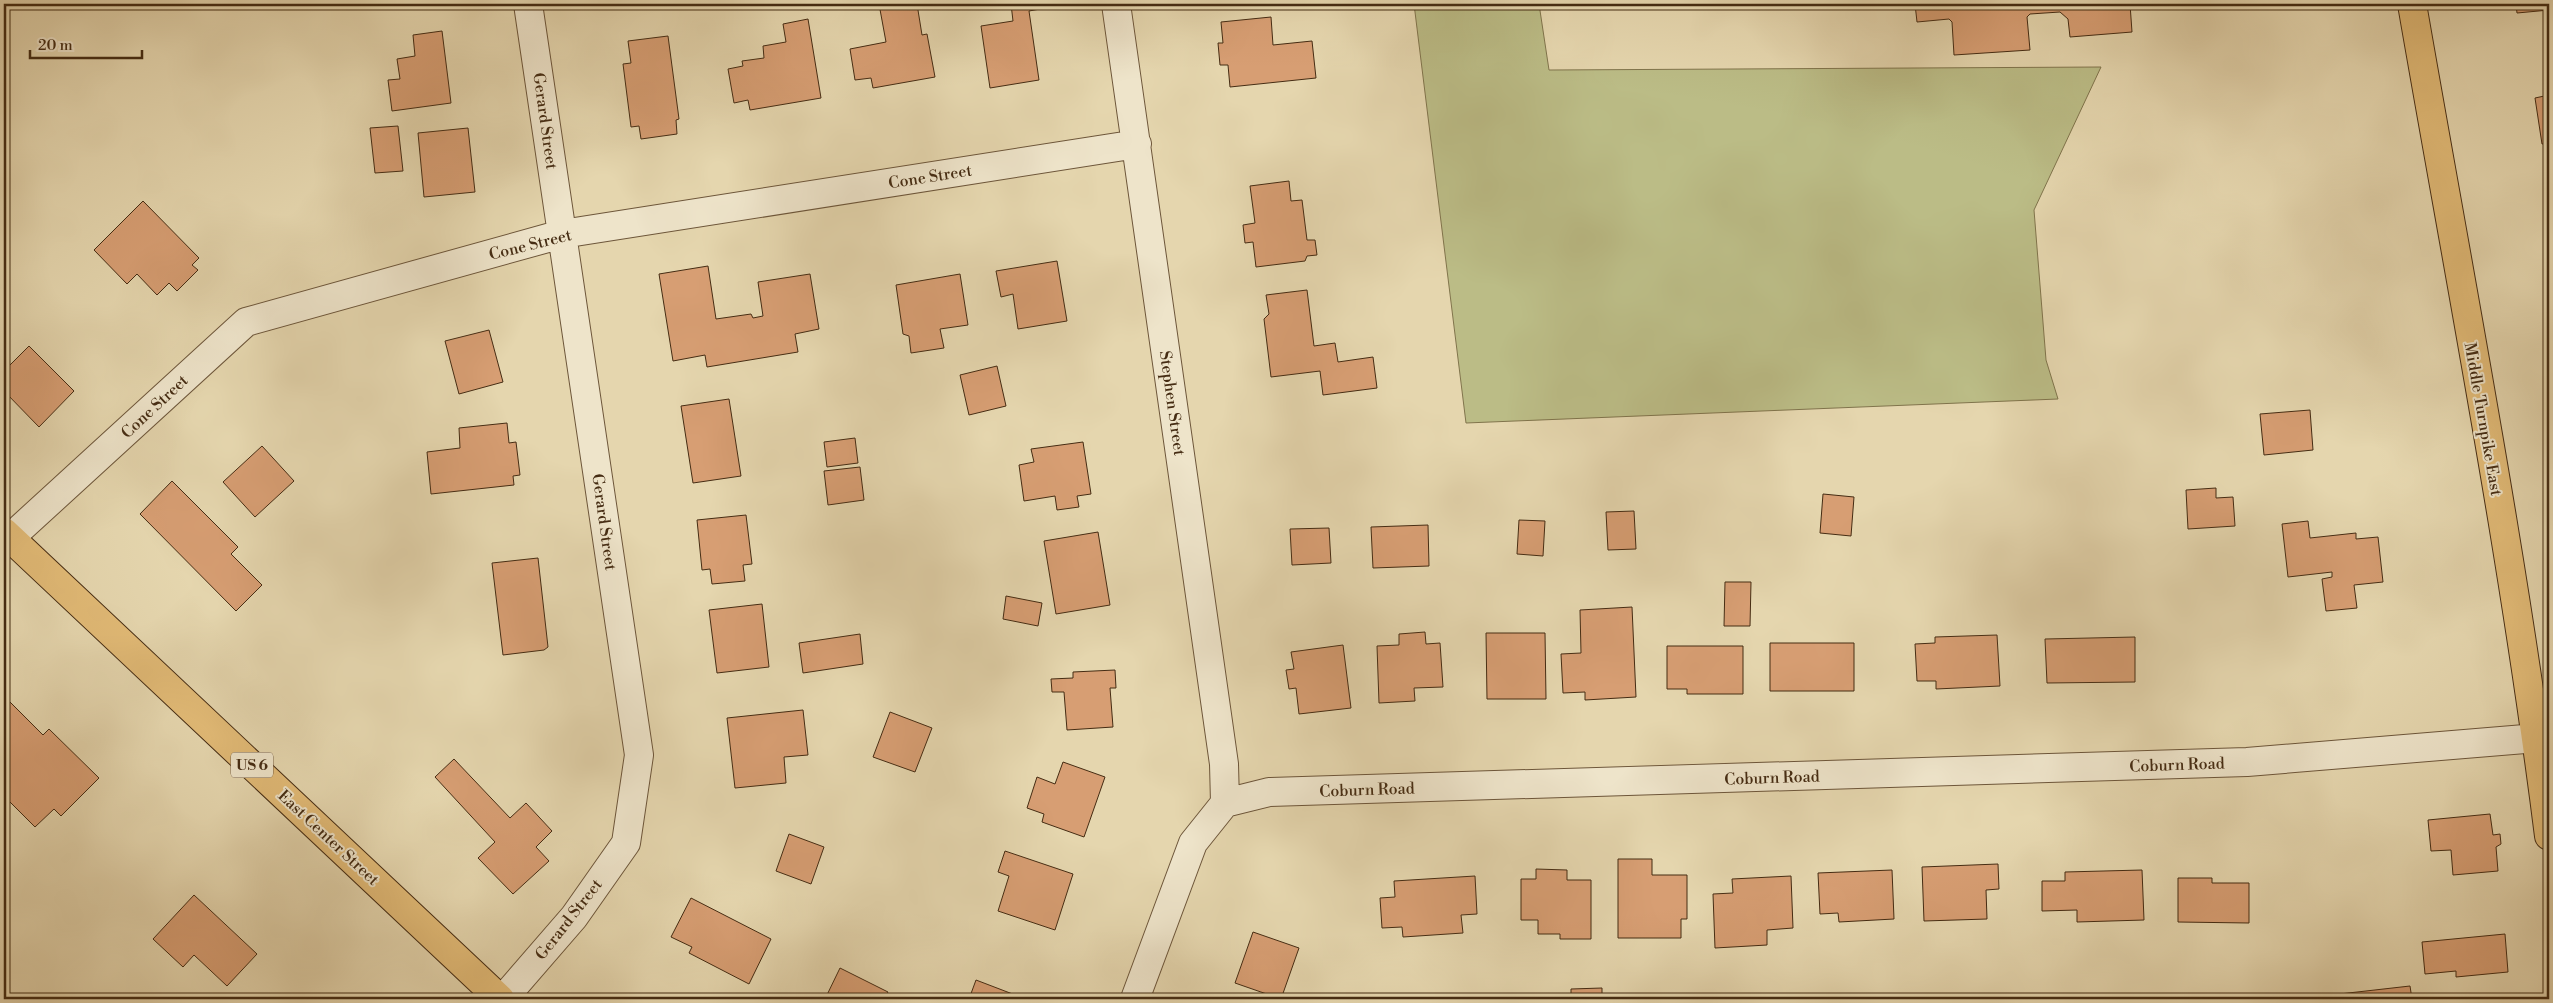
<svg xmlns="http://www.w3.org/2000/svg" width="2553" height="1003" viewBox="0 0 2553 1003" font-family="'Libre Bodoni',serif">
<rect width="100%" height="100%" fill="#e5d6ae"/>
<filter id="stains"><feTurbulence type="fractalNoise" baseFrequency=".004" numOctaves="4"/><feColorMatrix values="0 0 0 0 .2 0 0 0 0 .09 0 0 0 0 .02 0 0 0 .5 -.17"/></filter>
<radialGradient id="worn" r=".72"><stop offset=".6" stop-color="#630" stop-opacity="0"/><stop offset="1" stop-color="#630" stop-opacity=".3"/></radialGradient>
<path fill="#bbbc86" stroke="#80744c" d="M1414 4H1539L1549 70 2101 67 2034 210 2046 360 2058 399 1466 423Z"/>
<path fill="#d79e73" stroke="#452c13" d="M879 4H917L922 35 927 34 935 77 873 88 871 78 855 80 850 49 886 42Z
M1011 4H1051V7L1029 11 1039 80 990 88 981 26 1013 21Z
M1915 4H2130L2132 32 2070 37 2068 19 2060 12 2030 14 2027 17 2030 50 1954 55 1952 22 1949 19 1917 22Z
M2516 4H2549V10L2517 13Z
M1271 17 1273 45 1312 41 1316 78 1230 87 1228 65H1220L1218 43H1223L1221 22Z
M808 19 821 98 750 110 748 100 734 103 728 69 743 66 742 61 764 58 763 46 786 42 783 24Z
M442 31 451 103 392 111 388 80 400 79 397 59 415 56 413 35Z
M668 36 679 119 676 120 677 134 641 139 639 126 631 127 623 64 631 63 628 41Z
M2549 95V143L2542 144 2535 98Z
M398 126 403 171 375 173 370 128Z
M468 128 475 192 424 197 418 133Z
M1289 181 1291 201 1302 200 1307 240H1315L1317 255 1307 256 1305 261 1256 267 1253 242 1245 243 1243 225 1255 223 1250 186Z
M143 201 199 258 192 265 198 270 177 291 169 283 157 295 137 274 127 284 94 250Z
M1057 261 1067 321 1018 329 1013 294 1001 297 996 271Z
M708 266 716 319 751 314 753 318 763 316 758 282 810 274 819 329 795 334 798 352 707 367 705 355 673 361 659 274Z
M960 274 968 325 940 329 944 348 911 353 909 336 903 334 896 285Z
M1307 290 1314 346 1335 343 1338 362 1373 357 1377 388 1323 395 1320 371 1271 377 1264 319 1269 314 1266 295Z
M489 330 503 382 459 394 445 341Z
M29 346 74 391 39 427 4 391V371Z
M997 366 1006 406 969 415 960 375Z
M729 399 741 476 693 483 681 406Z
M2310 410 2313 450 2264 455 2260 414Z
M507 423 509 443 516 442 520 475 513 476 514 485 431 494 427 452 460 448 459 428Z
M855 438 858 463 827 467 824 442Z
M1083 442 1091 494 1077 496 1079 507 1057 510 1055 496 1024 501 1019 465 1034 462 1031 449Z
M262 446 294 481 255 517 223 482Z
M860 467 864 500 828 505 824 471Z
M172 481 238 547 231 554 262 585 236 611 140 514Z
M2216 488V498L2233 497 2235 526 2188 529 2186 490Z
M1823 494 1854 497 1851 536 1820 533Z
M1634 511 1636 549 1608 550 1606 512Z
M746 515 752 564 743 565 745 581 712 584 710 569 702 570 697 520Z
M1519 520 1545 521 1543 556 1517 554Z
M2308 521 2310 538 2356 533V539L2378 537 2383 582 2354 585 2357 608 2326 611 2322 579 2332 577V572L2288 577 2282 524Z
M1428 525 1429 566 1373 568 1371 527Z
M1329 528 1331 563 1292 565 1290 529Z
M1098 532 1110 605 1056 614 1044 541Z
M538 558 548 647 544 650 503 655 492 563Z
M1725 582H1751L1750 626H1724Z
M1006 596 1042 603 1038 626 1003 619Z
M762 604 769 667 717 673 709 610Z
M1632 607 1636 697 1585 700V692L1563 693 1561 654 1581 653 1580 610Z
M1425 632 1426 644 1440 643 1443 687 1414 688 1415 701 1379 703 1377 646 1399 645V634Z
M1486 633H1545L1546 699H1487Z
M860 634 863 664 803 673 799 643Z
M1997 635 2000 686 1936 689V681H1917L1915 644 1935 643V637Z
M2135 637V682L2047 683 2045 639Z
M1770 643H1854V691H1770Z
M1343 645 1351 708 1299 714 1296 688 1289 689 1286 670 1294 669 1291 652Z
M1667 646H1743V694H1687V689H1667Z
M1115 670 1116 688H1110L1113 727 1067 730 1064 692H1052L1051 679 1073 678V672Z
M6 698 43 735 49 729 99 778 61 816 54 809 35 827 4 796V700Z
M803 710 808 755 784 757 786 783 735 788 727 718Z
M890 712 932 728 915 772 873 757Z
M454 759 510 818 526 803 552 831 536 847 549 861 513 894 478 858 495 842 435 777Z
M1063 762 1105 777 1084 837 1042 822 1044 814 1027 808 1037 777 1055 784Z
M2490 814 2493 835 2500 834 2501 844 2496 847 2498 871 2453 875 2451 850 2431 851 2428 820Z
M789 834 824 847 811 884 776 871Z
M1005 851 1073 874 1055 930 998 911 1009 876 998 872Z
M1618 859H1652V875H1687V919H1681V938H1618Z
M1998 864 1999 889 1986 890 1987 919 1924 921 1922 867Z
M1536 869 1567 870V880H1591V939H1560V934H1538V920H1521V879H1536Z
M1892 870 1894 919 1839 922 1838 913 1820 914 1818 873Z
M2142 870 2144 920 2077 922V910L2042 911V881H2065V872Z
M1475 876 1477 914 1461 915 1463 933 1403 937 1402 927 1382 928 1380 898 1395 897 1394 881Z
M1791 876 1793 928 1767 930V945L1715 948 1713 894 1733 893 1732 879Z
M2178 878H2212V883H2249V923L2178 922Z
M194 895 257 954 227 986 194 955 183 967 153 939Z
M691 898 771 939 749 984 689 953 692 947 671 937Z
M1253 932 1299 948 1281 999 1235 983Z
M2505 934 2508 972 2456 977V971L2425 974 2422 942Z
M840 968 888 992 884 999H825Z
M976 980 1023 998V999H969Z
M2410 986 2412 999H2314L2313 997Z
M1602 988V999H1571V989Z
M2123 996 2164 997V999H2123Z
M1811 997V999L1786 998Z"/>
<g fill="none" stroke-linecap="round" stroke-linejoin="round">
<defs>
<path id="minor" d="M1116 4 1224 764 1225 803
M10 538 246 322 562 234 1137 144
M503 999 574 917 626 843 639 755 528 4
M1135 999 1193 843 1225 803 1269 792 2247 762 2537 738"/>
<path id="major" d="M2412 4C2460 281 2514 557 2549 836
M4 532 500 999"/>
</defs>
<use href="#minor" stroke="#6d563a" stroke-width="30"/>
<use href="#major" stroke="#452c13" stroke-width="30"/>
<use href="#minor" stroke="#eee4ca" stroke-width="28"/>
<use href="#major" stroke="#e2bb77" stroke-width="28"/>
</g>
<g text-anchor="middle" stroke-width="4" stroke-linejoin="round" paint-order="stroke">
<rect fill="#eee4ca" stroke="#78634a" stroke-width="1" x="231" y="752.5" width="42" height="25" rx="4"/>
<g font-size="15" font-weight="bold" fill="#452c13">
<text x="252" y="770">US 6</text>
</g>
<g font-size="16" fill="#452c13" stroke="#eee4ca">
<text transform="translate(546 121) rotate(82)" y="6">Gerard Street</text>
<text transform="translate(930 176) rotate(-9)" y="6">Cone Street</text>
<text transform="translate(530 244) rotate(-14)" y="6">Cone Street</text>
<text transform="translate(1173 403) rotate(82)" y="6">Stephen Street</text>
<text transform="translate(154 406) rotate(-43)" y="6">Cone Street</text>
<text transform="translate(2484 419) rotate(80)" y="6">Middle Turnpike East</text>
<text transform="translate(605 522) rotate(82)" y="6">Gerard Street</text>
<text transform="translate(2177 764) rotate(-2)" y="6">Coburn Road</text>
<text transform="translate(1772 777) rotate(-2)" y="6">Coburn Road</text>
<text transform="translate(1367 789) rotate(-2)" y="6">Coburn Road</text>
<text transform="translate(329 837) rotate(43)" y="6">East Center Street</text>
<text transform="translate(568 919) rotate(-52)" y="6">Gerard Street</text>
</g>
</g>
<rect width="2553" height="1003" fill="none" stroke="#e5d6ae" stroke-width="20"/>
<rect x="5" y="5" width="2543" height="993" fill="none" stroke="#452c13" stroke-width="2.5"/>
<rect x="10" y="10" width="2533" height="983" fill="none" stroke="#452c13"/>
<path d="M30 50v8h112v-8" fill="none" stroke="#452c13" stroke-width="2.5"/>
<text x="38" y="50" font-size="15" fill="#452c13" stroke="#eee4ca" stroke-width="4" paint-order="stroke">20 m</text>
<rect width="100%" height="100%" filter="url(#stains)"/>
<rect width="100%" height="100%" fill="url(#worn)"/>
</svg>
